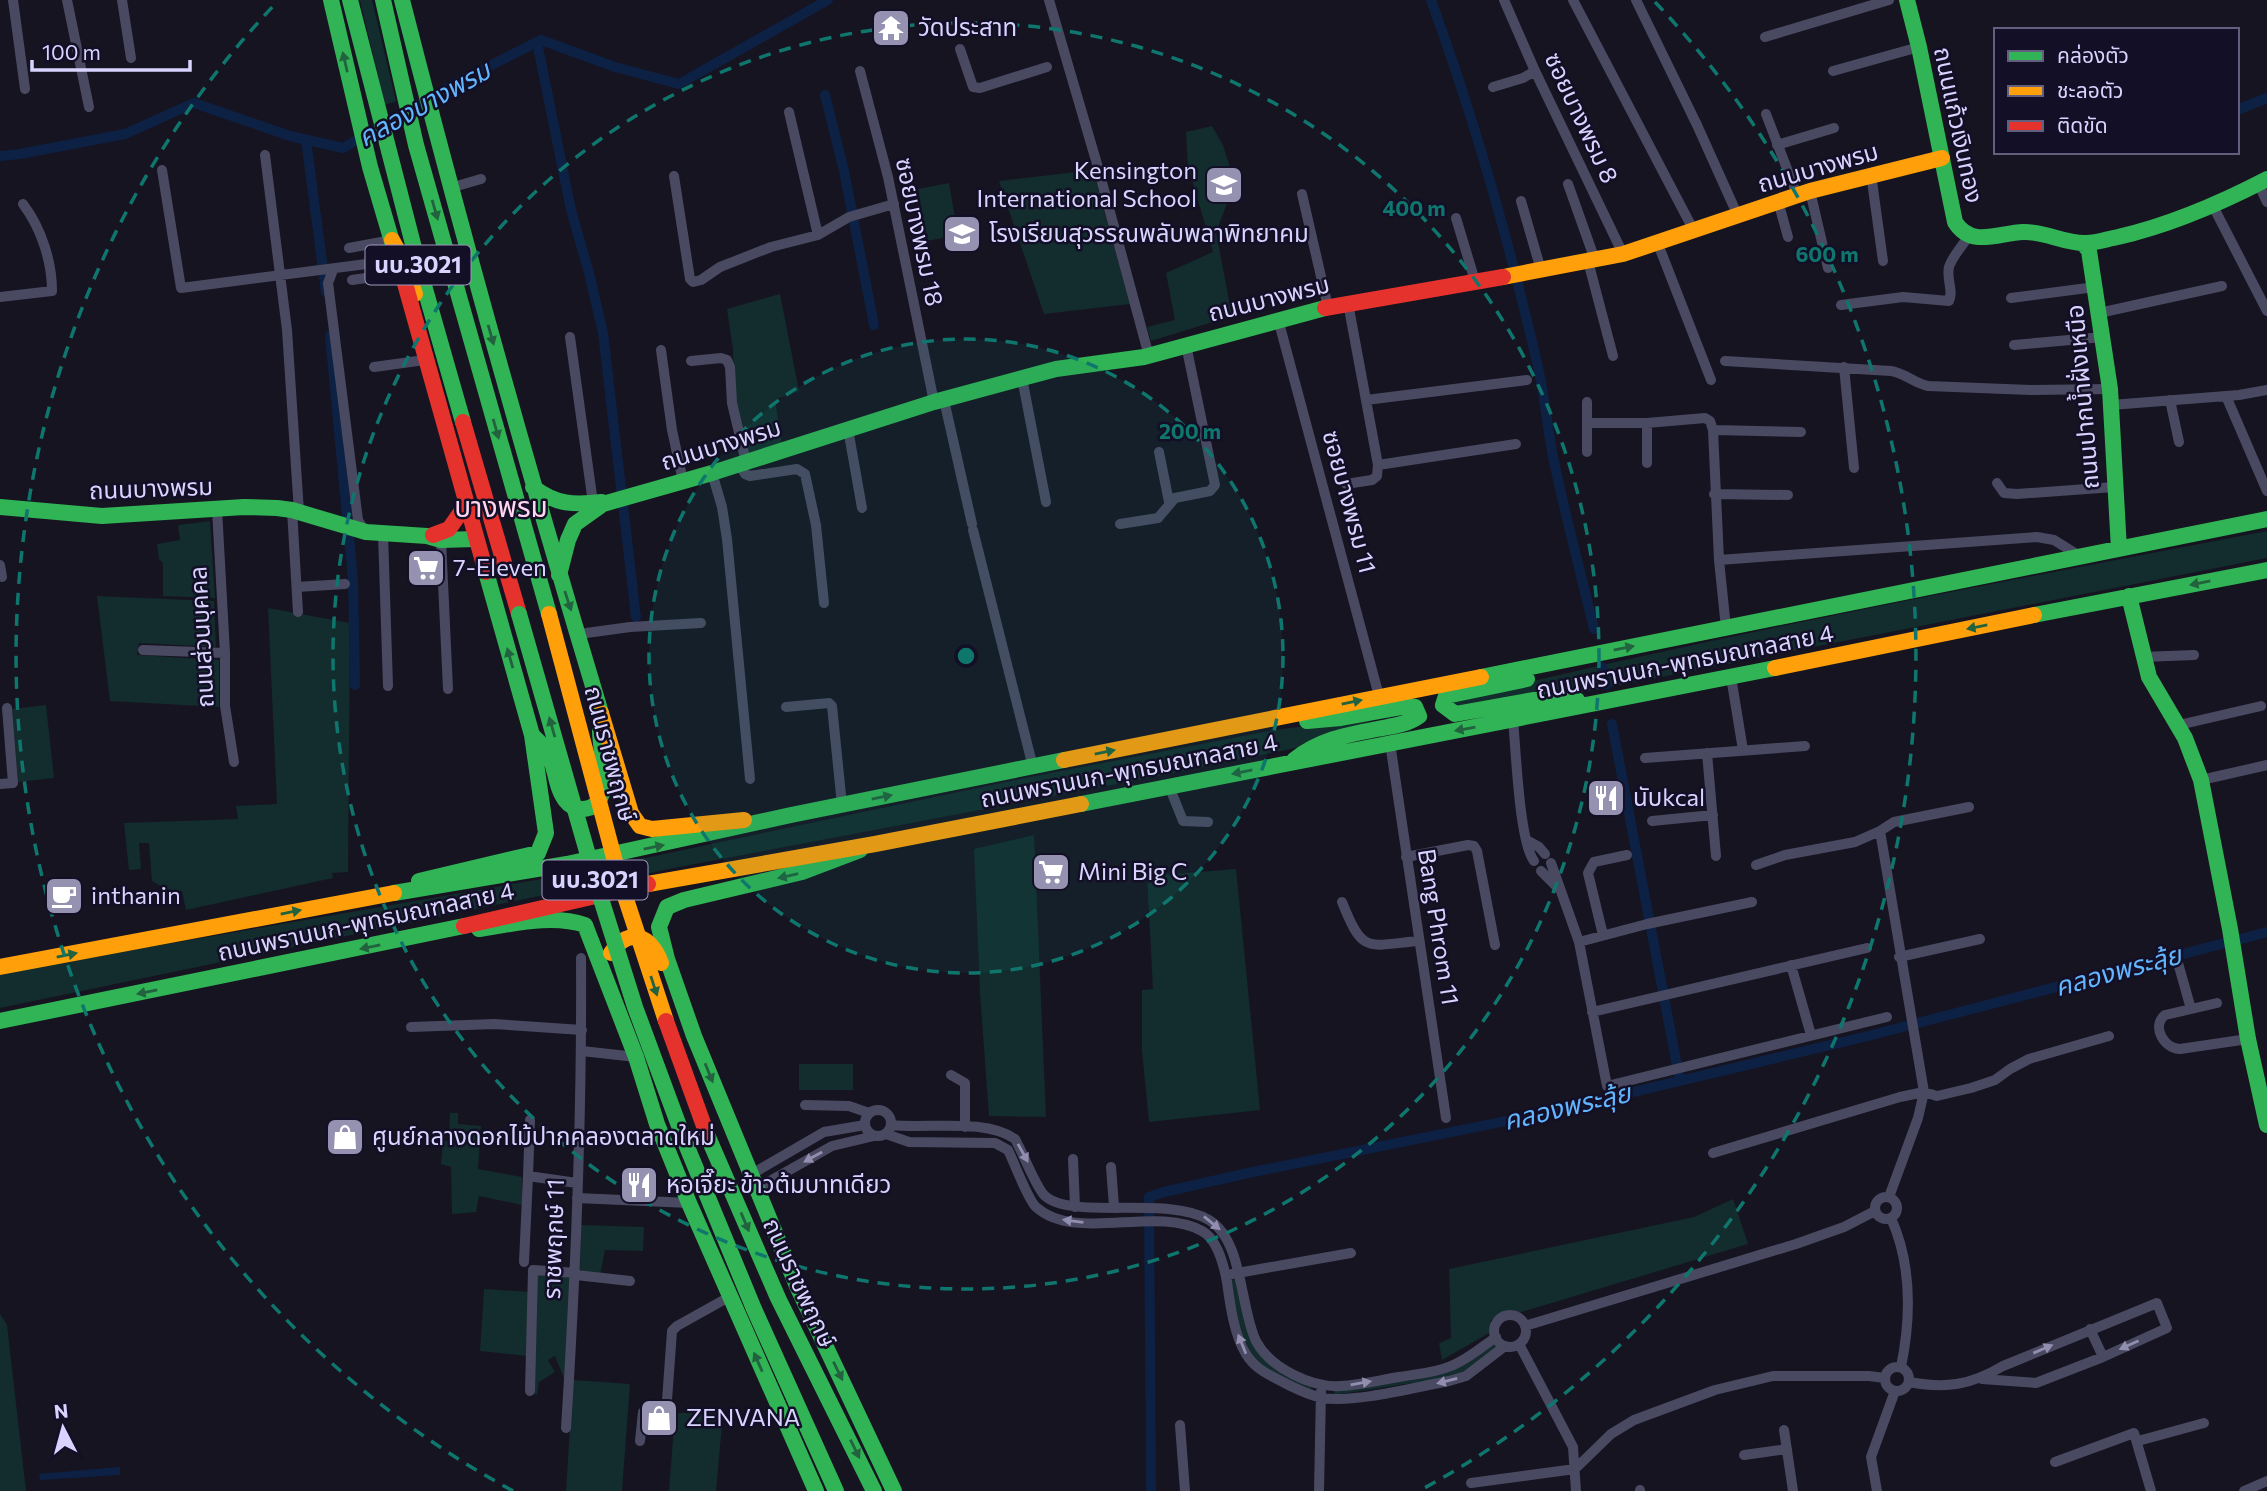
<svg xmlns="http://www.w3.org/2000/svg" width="2267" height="1491" viewBox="0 0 2267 1491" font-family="Commissioner,'Noto Sans Thai',sans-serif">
<rect width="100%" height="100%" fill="#161421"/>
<path fill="#132c2d" d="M360 0H372L396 101 385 105Z
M1212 126 1223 145 1235 183 1216 232 1232 316 1151 341 1147 327 1175 320 1166 273 1213 252 1188 166 1186 132Z
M1093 170 1130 304 1044 314 999 181Z
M949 183 958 235 927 241 918 189Z
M780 294 799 391 775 400 782 444 748 453 734 399 733 350 727 309Z
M210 521 215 598 163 596V563L159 559 157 544 180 540 178 525Z
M2267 531V558L1575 694 1454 709 1452 703 1463 698C1729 632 1998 583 2267 531Z
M97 596 214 601 216 647 139 643 137 655 219 660V707L110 701Z
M268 608 350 623 348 872 332 873 333 878 186 910 182 891 168 890 152 881 149 843H139L141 869 129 870 124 823 238 819 236 806 277 804Z
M46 705 54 778 18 782 12 709Z
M1396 712 1296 748 1143 779 674 868 0 1008V973L564 875 1025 778 1274 730 1331 723Z
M1034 835 1046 1117 989 1116 980 993 974 849Z
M1236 869 1260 1110 1149 1122 1142 1051V990L1153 989 1147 876Z
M799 1064H853V1090H799Z
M450 1113H458V1124L481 1126 478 1169 522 1177V1205L479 1196 476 1212 452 1214 451 1167 441 1164 443 1142 449 1140Z
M1733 1199 1748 1244 1525 1311C1512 1314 1502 1312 1491 1320L1489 1333 1442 1360 1439 1343 1451 1338 1449 1269 1694 1217Z
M581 1225 644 1227 643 1251 605 1250 600 1275 580 1271Z
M536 1275 571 1276 565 1381 555 1356 548 1360 555 1372 539 1382 537 1395 530 1391Z
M1237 1279 1251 1340 1313 1385 1310 1391C1244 1365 1243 1346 1230 1280Z
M484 1289 529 1292 527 1356 480 1351Z
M0 1314 7 1325 26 1491H0Z
M1493 1342 1497 1348 1463 1372 1445 1378 1334 1395V1389L1434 1374Z
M573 1380 630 1384 622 1491H566Z
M675 1413H723L716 1491H669Z"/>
<path fill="#0d2144" d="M120 1467V1475L40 1480 39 1474Z"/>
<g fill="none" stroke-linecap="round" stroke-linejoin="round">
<path stroke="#0d2144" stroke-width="10" d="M1431 0C1474 118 1509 241 1537 363 1544 392 1547 423 1552 452 1564 511 1580 570 1594 629
M537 42 571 210 589 273 603 333 636 617
M825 95 844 171 874 325
M2237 110 2267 98
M306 140 326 292
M0 156 20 154 125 134 194 103 290 136 343 148 456 83 541 40 615 67 679 84 828 0
M330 336 353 579 355 685
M1602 667 1606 685
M1612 724 1679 1076
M1151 1491 1149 1197 1164 1192 1248 1173 1541 1114 1868 1036 2267 932"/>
<path stroke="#4a4962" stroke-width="10" d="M13 0 25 89
M67 0 89 107
M122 0 131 58
M1049 0 1097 164 1149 356
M1504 0 1535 71 1623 254
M1573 0 1694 231
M1636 0 1697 125 1738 216
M1765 37 1889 0
M960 49 973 87 980 88 1047 67
M860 71 888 177 934 402
M1833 71 1919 47
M1493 87 1523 78 1535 71
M789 112 818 235
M1766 114 1797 195
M1777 145 1834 128
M265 155 287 330 299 512
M162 170 181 288 382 262
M1871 174 1883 261
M674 176 690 279 693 282 701 280 720 267 771 247 818 235 849 217 894 204
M2258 183 2267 202
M1568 184 1595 260
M450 188 481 179
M1810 191 1828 268
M1302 194 1328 307
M1521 201 1541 270
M1778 201 1788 237
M2213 206 2267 311
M1456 218 1475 281
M1658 244 1711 380
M349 248 392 240
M1588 261 1613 356
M333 270 328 283 358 520 365 532
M352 280 401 273
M0 297 52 291C52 261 41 228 23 204
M2011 298 2095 287
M1841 305 1903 297 1949 301C1954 291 1946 279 1949 267 1952 257 1962 246 1968 237
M2099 313 2222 286
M1278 319 1379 696
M570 337 593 503
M2014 345 2103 337
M661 350 672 430 683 481
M691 361 721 358 727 360 730 367 732 403 746 462
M1725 361 1891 371C1905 373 1914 383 1928 386L2031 390 2110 389
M374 367 425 360
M1844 367 1854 468
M1022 378 1046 502
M2226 396 2267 491
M944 400 972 524
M1366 400 1527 380
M2170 400 2179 442
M1587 402V452
M2111 405 2239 395 2267 390
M1587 423H1647L1705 418 1710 421 1713 430 1719 560 1726 628
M848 429 862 508
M1713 430 1801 432
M1159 452 1169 502
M1647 463V423
M739 464 745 474 750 476 797 469 805 474 816 525 824 603
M1378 465 1516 444
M712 473 722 507 727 539 750 779
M1997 483 2004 493 2017 494 2114 487
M1346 484 1372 480 1377 476 1378 465 1348 303
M1714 494 1788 495
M217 509 225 653V706L234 762
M292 510 298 612
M1120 524 1158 518 1175 498 1210 491 1215 485 1186 345
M973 530 1033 767
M383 534 388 686
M441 540 448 689
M1719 560 2037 537 2054 540 2078 555
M0 565 2 577
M297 587 345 584
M579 634 630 627 701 623
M143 650 225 653
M2142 657 2194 655
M1731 677 1743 750
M786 707 829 703 832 706 842 805
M1513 720C1516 749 1519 841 1534 861
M2179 725 2261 706
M1390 743 1446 1118
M1707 753 1716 856
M1645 758 1805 746
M2201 780 2267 765
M0 784 13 783 7 708
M1169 786 1183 821 1208 822
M1652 821 1713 815
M1880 831 1924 1092 1918 1118 1889 1197
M1528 841 1539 847 1545 854
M1406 857 1468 845 1474 846 1477 851 1495 945
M1551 863 1579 942 1607 1086 1887 1017
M1756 865 1785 855 1855 842 1880 831 1894 822 1969 807
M1541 871 1559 889
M1342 902C1363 954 1366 946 1418 941
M1603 935 1588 873 1594 862 1627 855
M1579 942 1647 924 1752 902
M1899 957 1980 939
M2178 963 2191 1009
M1791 965 1811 1035
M2217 1003 2165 1015C2151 1026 2164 1049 2180 1049L2248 1039
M1592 1012 1867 948
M411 1027 494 1024 582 1030
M582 1051 636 1057
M951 1075 965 1083V1127
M805 1105 849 1106 869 1113
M865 1123a13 13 0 1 1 26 0a13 13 0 1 1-26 0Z
M892 1125C928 1129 985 1118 1015 1139 1023 1153 1035 1185 1044 1195 1070 1221 1168 1195 1209 1220 1243 1240 1240 1308 1256 1341 1270 1368 1312 1388 1341 1386 1360 1385 1380 1380 1399 1377 1416 1374 1435 1373 1451 1366 1467 1360 1482 1347 1496 1337
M886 1134 909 1142 995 1143 1008 1150C1014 1162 1028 1200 1036 1207 1076 1243 1155 1205 1202 1231 1217 1239 1224 1266 1227 1282 1230 1304 1234 1335 1246 1354 1254 1367 1265 1373 1279 1380 1292 1387 1308 1395 1323 1398 1355 1403 1416 1387 1449 1381L1466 1376 1505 1346
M1713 1153 1900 1097 1924 1092 1937 1096 1971 1088 1995 1080 2010 1069 2029 1059 2109 1036
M1073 1159 1075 1207
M1111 1167 1114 1206
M750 1175 824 1132 865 1125
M528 1176 530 1120
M756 1189 832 1146 874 1136
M1875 1208a11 11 0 1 1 22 0a11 11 0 1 1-22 0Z
M577 1198 689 1203
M1891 1218C1912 1265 1911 1318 1901 1367
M524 1262 528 1176 577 1183
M1232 1274 1351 1253
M576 1275 630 1281
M1494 1331a16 16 0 1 1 32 0a16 16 0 1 1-32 0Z
M1525 1326 1796 1244 1844 1227 1875 1211
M2090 1329 2103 1357
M1519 1344 1573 1447 1576 1491
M1885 1379a12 12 0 1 1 24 0a12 12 0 1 1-24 0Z
M1909 1382C1946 1389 1971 1385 2003 1366L2157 1303 2167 1328 2103 1357 2036 1383 1982 1379
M530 1391 533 1270 576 1273
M1180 1425 1185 1491
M566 1428C576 1271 582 1115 581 958
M1784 1430 1793 1491
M640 1441 643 1412 666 1414 672 1331 677 1326 729 1297
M2138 1441 2204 1423
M1744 1455 1787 1449
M2055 1462 2134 1433 2151 1491
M1471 1483 1575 1469 1611 1434 1634 1420 1715 1390 1773 1376H1869L1885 1378
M1640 1490V1491
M1319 1491 1321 1391
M1877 1491 1871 1457 1895 1391
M2244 1491 2267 1481"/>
<path stroke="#30b455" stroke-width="16" d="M331 0 370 167 395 252
M350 0 421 275 463 422
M383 0 416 145 549 614
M402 0C463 239 530 477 601 713
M1907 0 1919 47 1955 222C1971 248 1998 233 2023 232 2045 231 2065 244 2086 243 2097 243 2107 239 2118 237 2170 225 2219 204 2267 179
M2083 243 2089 251 2110 389 2119 549
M533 487C556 505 574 505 602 502
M0 507 102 516 244 507 277 508 292 510 366 532 427 536 441 540 476 539
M559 575 568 540 575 524 603 504 712 473 934 402 1056 369 1144 357 1325 308
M2129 596 2149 677 2185 738 2201 780 2230 929 2248 1039 2267 1125
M2034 615 2267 570
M1481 677 2267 519
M1527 679 1446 696 1443 705 1455 714 1533 700H1577
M532 735C537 740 543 745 547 751 556 765 555 788 566 801 569 805 575 808 580 809 617 811 600 752 600 731
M1294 760C1319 740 1346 735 1377 729 1391 726 1407 725 1419 716L1415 707 1408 706 1341 718 1307 721
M1081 804 1775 668
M860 850 802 872 684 900 667 907 659 927 667 959 694 1036 797 1286 894 1491
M419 881 538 853 546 833 532 735 486 572
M394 893 567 864 791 815 1064 760
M479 929C513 924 552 914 585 925L636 1057 657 1124 689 1203 816 1491
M0 1021 464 926
M708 1137 778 1298 874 1491
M685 1142 754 1309 836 1491"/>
<path stroke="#ff9f0a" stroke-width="16" d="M392 240 404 262 415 294
M1503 277 1623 254 1810 191 1942 158
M1775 668 2034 615
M601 713 631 813 640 826 652 829 744 820
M1064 760 1481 677
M648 884 875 844 1081 804
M611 953C630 925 651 937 661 963
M0 967 394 893"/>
<path stroke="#e5322d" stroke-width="16" d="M404 280 486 572
M1325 308 1503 277
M463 422 519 614
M433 535 449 529 466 505
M464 926 648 884"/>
<path stroke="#30b455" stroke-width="16" d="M519 614 596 883 635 1007 685 1142"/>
<path stroke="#ff9f0a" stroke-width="16" d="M549 614 621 884 666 1021"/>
<path stroke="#e5322d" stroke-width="16" d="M666 1021 708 1137"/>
</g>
<defs><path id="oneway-solid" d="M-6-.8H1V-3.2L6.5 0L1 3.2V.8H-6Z" transform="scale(1.75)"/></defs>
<g fill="#22623e">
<use href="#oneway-solid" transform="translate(345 62) rotate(-103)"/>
<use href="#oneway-solid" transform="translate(435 210) rotate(74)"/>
<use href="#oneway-solid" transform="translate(491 335) rotate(74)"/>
<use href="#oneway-solid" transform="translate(496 429) rotate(74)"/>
<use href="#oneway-solid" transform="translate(2200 583) rotate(169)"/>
<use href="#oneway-solid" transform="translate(568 601) rotate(72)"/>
<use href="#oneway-solid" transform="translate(1977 627) rotate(169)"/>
<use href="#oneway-solid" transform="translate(1624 648) rotate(-11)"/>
<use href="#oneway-solid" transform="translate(510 658) rotate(-106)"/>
<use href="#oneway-solid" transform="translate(1352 702) rotate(-12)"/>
<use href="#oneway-solid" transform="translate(552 727) rotate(-106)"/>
<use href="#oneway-solid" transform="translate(1465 729) rotate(170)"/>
<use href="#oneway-solid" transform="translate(1105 752) rotate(-12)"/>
<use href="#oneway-solid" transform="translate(1242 772) rotate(169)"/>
<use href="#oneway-solid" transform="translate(882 797) rotate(-11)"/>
<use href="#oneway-solid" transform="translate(654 847) rotate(-11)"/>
<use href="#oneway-solid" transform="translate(788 876) rotate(167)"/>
<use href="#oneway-solid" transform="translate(291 912) rotate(-11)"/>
<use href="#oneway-solid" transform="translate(370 947) rotate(168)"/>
<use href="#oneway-solid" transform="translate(67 955) rotate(-11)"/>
<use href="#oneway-solid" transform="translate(654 986) rotate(72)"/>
<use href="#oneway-solid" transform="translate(147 992) rotate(168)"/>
<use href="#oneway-solid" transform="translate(709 1073) rotate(68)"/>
<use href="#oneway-solid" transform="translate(745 1222) rotate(67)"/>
<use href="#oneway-solid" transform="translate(758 1362) rotate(-114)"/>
<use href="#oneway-solid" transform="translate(838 1371) rotate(64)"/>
<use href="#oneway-solid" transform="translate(855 1449) rotate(64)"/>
</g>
<g fill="#928eb0">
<use href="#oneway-solid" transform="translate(1023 1153) rotate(61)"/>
<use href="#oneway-solid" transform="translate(813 1157) rotate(151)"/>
<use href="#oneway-solid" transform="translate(1073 1221) rotate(-173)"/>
<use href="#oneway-solid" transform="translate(1212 1223) rotate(39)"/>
<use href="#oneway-solid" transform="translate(1242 1344) rotate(-112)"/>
<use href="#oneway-solid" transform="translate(2129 1345) rotate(156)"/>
<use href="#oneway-solid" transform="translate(2043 1349) rotate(-23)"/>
<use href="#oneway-solid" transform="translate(1447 1381) rotate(166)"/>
<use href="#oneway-solid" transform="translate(1361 1383) rotate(-10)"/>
</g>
<circle cx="966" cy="656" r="317" fill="#0f766e" fill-opacity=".12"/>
<g fill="none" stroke="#0f766e" stroke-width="3.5" stroke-dasharray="12 9">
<circle cx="966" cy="656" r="317"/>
<circle cx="966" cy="656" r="633"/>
<path d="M513 1491A950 950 0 0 1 277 2M1655 2A950 950 0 0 1 1419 1491"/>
</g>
<defs>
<symbol id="temple-square" viewBox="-11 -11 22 22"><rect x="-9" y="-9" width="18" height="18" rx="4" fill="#9591b1" stroke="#130f26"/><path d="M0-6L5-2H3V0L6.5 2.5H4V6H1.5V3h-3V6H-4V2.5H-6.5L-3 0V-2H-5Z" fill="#fff"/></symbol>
<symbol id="school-square" viewBox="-11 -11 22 22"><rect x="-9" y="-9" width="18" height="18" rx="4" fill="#9591b1" stroke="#130f26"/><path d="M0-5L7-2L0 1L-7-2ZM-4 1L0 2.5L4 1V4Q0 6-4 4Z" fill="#fff"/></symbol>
<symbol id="supermarket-square" viewBox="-11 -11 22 22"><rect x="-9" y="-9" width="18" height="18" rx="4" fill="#9591b1" stroke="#130f26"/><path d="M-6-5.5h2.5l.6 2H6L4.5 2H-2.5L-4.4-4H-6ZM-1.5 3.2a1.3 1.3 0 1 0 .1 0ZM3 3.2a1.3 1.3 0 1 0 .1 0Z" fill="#fff"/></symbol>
<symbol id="restaurant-square" viewBox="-11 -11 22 22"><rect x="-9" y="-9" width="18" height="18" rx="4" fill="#9591b1" stroke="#130f26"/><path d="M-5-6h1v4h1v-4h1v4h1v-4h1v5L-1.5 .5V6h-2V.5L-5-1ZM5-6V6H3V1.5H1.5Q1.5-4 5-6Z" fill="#fff"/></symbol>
<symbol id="cafe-square" viewBox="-11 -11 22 22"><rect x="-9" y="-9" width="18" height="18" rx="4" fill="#9591b1" stroke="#130f26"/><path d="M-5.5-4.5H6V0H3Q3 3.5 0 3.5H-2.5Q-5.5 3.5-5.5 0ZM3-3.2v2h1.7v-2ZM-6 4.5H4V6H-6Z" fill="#fff"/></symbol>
<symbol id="shop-square" viewBox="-11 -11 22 22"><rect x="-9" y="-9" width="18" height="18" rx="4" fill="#9591b1" stroke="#130f26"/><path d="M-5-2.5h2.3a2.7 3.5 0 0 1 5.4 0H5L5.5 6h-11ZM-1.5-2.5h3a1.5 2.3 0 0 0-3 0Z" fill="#fff"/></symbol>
</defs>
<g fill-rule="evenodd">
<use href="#temple-square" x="869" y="6" width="44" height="44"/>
<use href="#school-square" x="1202" y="163" width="44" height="44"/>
<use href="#school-square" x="940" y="212" width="44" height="44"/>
<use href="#supermarket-square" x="404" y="546" width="44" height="44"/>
<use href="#restaurant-square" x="1584" y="776" width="44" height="44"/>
<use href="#supermarket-square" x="1029" y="850" width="44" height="44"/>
<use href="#cafe-square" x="42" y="874" width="44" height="44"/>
<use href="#shop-square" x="323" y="1115" width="44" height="44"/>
<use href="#restaurant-square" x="617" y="1163" width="44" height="44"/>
<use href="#shop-square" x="637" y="1396" width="44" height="44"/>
</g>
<g text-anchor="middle" stroke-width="5" stroke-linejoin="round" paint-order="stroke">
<g fill="#130f26" stroke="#9e99be" stroke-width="2">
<rect x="365.5" y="245.5" width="105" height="39" rx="5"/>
<rect x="542.5" y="860.5" width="105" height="39" rx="5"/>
</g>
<g font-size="23" font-weight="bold" fill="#d9d4ff">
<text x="418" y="273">นบ.3021</text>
<text x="595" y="888">นบ.3021</text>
</g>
<g font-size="24" fill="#d9d4ff" stroke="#130f26" text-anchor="start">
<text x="918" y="36">วัดประสาท</text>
<text x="1197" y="179" text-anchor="end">Kensington<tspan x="1197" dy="28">International School</tspan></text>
<text x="989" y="242">โรงเรียนสุวรรณพลับพลาพิทยาคม</text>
<text x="453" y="576">7-Eleven</text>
<text x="1633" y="806">นับkcal</text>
<text x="1078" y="880">Mini Big C</text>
<text x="91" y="904">inthanin</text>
<text x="372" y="1145">ศูนย์กลางดอกไม้ปากคลองตลาดใหม่</text>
<text x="666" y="1193">หอเจี๊ยะ ข้าวต้มบาทเดียว</text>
<text x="686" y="1426">ZENVANA</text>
</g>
<g font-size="24" fill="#d9d4ff" stroke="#130f26">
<text transform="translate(1581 118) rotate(65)" y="8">ซอยบางพรม 8</text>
<text transform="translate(1958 125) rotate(78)" y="8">ถนนแก้วเงินทอง</text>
<text transform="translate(1818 168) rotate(-16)" y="8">ถนนบางพรม</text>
<text transform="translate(919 232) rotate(78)" y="8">ซอยบางพรม 18</text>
<text transform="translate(1269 299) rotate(-14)" y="8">ถนนบางพรม</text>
<text transform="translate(2083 397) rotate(-95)" y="8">ถนนปากน้ำฝั่งเหนือ</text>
<text transform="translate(721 445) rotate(-17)" y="8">ถนนบางพรม</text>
<text transform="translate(151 489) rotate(-2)" y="8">ถนนบางพรม</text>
<text transform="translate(1349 502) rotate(75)" y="8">ซอยบางพรม 11</text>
<text transform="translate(202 637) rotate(-93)" y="8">ถนนส่วนบุคคล</text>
<text transform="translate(1685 662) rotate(-11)" y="8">ถนนพรานนก-พุทธมณฑลสาย 4</text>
<text transform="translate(610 754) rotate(75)" y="8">ถนนราชพฤกษ์</text>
<text transform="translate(1129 771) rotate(-11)" y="8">ถนนพรานนก-พุทธมณฑลสาย 4</text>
<text transform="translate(366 922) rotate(-12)" y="8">ถนนพรานนก-พุทธมณฑลสาย 4</text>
<text transform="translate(1438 927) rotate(81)" y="8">Bang Phrom 11</text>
<text transform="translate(554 1239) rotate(-88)" y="8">ราชพฤกษ์ 11</text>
<text transform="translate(799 1283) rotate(65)" y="8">ถนนราชพฤกษ์</text>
</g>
<g font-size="26" font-style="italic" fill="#62b6ff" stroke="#130f26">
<text transform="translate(424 104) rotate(-29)" y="9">คลองบางพรม</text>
<text transform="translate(2118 971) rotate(-15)" y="9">คลองพระลุ้ย</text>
<text transform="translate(1567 1107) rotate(-13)" y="9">คลองพระลุ้ย</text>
</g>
<g font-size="28" fill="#ffd6f0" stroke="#130f26">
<text x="501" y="517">บางพรม</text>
</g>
</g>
<circle cx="966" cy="656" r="10" fill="#0f766e" stroke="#130f26" stroke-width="3.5"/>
<g font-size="21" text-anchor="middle" font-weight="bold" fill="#0f766e" stroke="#130f26" stroke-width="5" stroke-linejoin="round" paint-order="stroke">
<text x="1414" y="216">400 m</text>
<text x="1827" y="262">600 m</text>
<text x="1190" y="439">200 m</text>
</g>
<rect x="1994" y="28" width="245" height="126" fill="#130f26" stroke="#625e7d" stroke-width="2"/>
<rect x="2008" y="51" width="35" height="10" fill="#30b455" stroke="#625e7d" stroke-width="2"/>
<text x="2057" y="63" font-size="21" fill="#d9d4ff">คล่องตัว</text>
<rect x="2008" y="86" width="35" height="10" fill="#ff9f0a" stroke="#625e7d" stroke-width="2"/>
<text x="2057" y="98" font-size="21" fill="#d9d4ff">ชะลอตัว</text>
<rect x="2008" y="121" width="35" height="10" fill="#e5322d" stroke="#625e7d" stroke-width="2"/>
<text x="2057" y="133" font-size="21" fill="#d9d4ff">ติดขัด</text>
<g transform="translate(63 1428) rotate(354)" stroke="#130f26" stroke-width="5" paint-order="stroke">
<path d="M0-5L12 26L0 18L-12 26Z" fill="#d9d4ff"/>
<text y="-10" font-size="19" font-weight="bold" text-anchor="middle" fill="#d9d4ff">N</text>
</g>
<path d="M32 60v10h158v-10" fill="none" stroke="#d9d4ff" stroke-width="3.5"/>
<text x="42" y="60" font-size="21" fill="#d9d4ff" stroke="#130f26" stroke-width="5" paint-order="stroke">100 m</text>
</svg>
